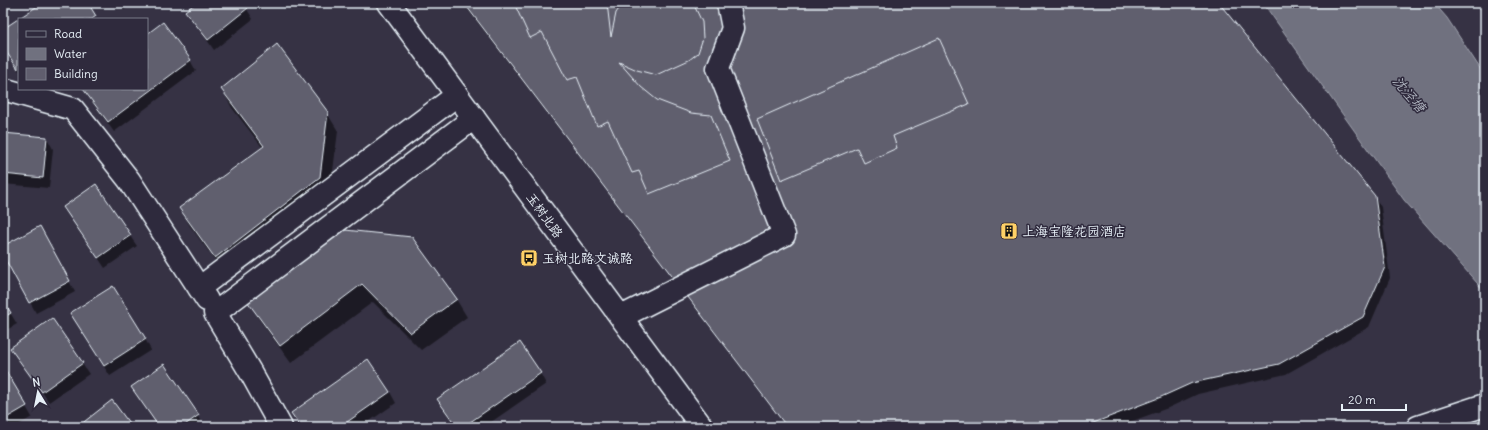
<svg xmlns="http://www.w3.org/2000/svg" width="1488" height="430" viewBox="0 0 1488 430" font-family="Delius,'LXGW WenKai TC',sans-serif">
<rect width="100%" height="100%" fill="#363244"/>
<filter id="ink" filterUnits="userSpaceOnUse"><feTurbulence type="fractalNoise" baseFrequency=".025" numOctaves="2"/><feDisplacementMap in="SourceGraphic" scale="8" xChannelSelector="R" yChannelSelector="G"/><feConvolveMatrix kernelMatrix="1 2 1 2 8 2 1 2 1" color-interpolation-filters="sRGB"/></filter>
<g filter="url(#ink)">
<path fill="#70717f" stroke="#a0a4af" d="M1263 3H1434L1447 18 1485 76V292L1404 200Z"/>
<path fill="#0007" d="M119 3H133L124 10Z
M197 3H243L253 19 214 50 187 12Z
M463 3H1217L1374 196 1381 207 1390 278 1369 327 1286 374 1198 394 1168 408 1116 427H787Z
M19 20V71L3 47V31Z
M147 36 190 60 196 71 114 132 83 89H147Z
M222 89 327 113 338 131 330 195 226 275 190 226 180 208 263 148 232 108Z
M3 134 47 138 53 149 49 188 3 184Z
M95 186 137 246 105 268 64 207Z
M345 231 456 299 467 317 421 350 373 302 291 363 259 319 249 301Z
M45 238 75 292 36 313 3 253V247Z
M3 301 17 324 3 332Z
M52 320 89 374 49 402 11 348Z
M77 324 145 339 151 350 110 376Z
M164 366 198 416 203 427H159L139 398Z
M3 368 32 417 15 427H3Z
M540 373 546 384 484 427H456L438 400Z
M390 392 396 403 361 427H301Z"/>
<path fill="#605e6e" stroke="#e8f1f8" d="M42 3H88L96 16 92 19H19L18 69 3 47V29Z
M196 3H244L248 8 208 40 185 11Z
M464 3H1219L1375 196 1385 267 1363 317 1279 364 1192 383 1161 397 1083 427H787Z
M514 3H607L611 37 616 13 623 3H693L702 22 703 38 698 53 689 60 656 75 637 70 619 62 641 87 657 100 691 113 711 115 730 161 649 194 639 171 632 173 608 121 597 126 577 77 567 80 542 32 530 38Z
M163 22 191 60 108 122 83 89H147V34Z
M939 38 969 104 893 136 897 148 864 163 857 148 781 180 757 119Z
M277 44 328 112 320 177 215 258 179 208 264 146 221 89Z
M3 133 47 137 43 178 3 174Z
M96 184 131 235 98 258 63 207Z
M40 226 70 281 29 303 3 255V246Z
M345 230 412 237 457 299 410 333 362 284 280 346 247 301Z
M113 286 146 339 104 366 70 313Z
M3 299 11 313 3 318Z
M52 318 83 363 42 392 10 348Z
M520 342 541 373 463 427H457L437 399Z
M368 359 390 392 340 427H301L291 413Z
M164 364 199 415 182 427H159L131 387Z
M3 366 27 406 3 420Z
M112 400 132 427H81L80 425Z"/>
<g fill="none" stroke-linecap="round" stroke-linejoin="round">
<defs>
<path id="minor" d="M3 89 73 109 129 180 207 300
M199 288 457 95
M621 317 784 235 718 68 733 28 728 3
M281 427 251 373 215 313 474 118"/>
<path id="major" d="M389 3 702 427
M1418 427 1485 405"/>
</defs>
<use href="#minor" stroke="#e8f1f8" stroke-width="25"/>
<use href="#major" stroke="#e8f1f8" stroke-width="25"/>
<use href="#minor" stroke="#2f2a3d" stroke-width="22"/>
<use href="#major" stroke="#2f2a3d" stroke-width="22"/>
</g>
</g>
<defs>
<symbol id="building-square" viewBox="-11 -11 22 22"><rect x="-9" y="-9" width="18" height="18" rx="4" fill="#ffd166" stroke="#2f2a3d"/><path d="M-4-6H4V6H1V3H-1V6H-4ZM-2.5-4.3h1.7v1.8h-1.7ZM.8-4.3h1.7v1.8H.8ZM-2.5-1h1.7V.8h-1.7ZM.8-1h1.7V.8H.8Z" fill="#111"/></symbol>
<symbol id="bus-square" viewBox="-11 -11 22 22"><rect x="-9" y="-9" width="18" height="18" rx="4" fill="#ffd166" stroke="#2f2a3d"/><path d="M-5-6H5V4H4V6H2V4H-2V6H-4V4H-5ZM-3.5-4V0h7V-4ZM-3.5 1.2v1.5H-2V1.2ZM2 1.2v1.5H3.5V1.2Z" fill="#111"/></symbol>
</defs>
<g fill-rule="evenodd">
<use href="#building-square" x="999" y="221" width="20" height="20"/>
<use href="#bus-square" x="519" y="248" width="20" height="20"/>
</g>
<g text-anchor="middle" stroke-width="3" stroke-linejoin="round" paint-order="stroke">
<g font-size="13" fill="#e8f1f8" stroke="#2f2a3d">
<text transform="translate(545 215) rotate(54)" y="5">玉树北路</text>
</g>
<g font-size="13" fill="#e8f1f8" stroke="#2f2a3d" text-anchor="start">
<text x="1022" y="236">上海宝隆花园酒店</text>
<text x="542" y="263">玉树北路文诚路</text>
</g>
<g font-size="14" font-style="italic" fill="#b2b7c2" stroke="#2f2a3d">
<text transform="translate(1409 94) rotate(50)" y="5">沈泾塘</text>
</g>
</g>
<rect width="1488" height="430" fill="none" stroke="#2f2a3d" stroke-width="16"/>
<rect x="8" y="8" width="1472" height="414" fill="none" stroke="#e8f1f8" stroke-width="1.5" filter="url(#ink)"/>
<rect x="18" y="18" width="130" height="72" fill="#2f2a3d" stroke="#797a88"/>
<rect x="26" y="31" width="20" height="6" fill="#2f2a3d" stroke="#797a88"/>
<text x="54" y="38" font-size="12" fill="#e8f1f8">Road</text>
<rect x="26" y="48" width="20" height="12" fill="#70717f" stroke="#797a88"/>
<text x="54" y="58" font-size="12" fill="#e8f1f8">Water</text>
<rect x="26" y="68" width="20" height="12" fill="#605e6e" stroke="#797a88"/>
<text x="54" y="78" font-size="12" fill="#e8f1f8">Building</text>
<g transform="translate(38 392) rotate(350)" stroke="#2f2a3d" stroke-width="3" paint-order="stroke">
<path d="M0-3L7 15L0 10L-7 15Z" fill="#e8f1f8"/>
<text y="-6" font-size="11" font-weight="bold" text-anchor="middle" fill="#e8f1f8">N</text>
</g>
<path d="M1342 404v6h64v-6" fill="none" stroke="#e8f1f8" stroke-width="2"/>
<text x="1348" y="404" font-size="12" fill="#e8f1f8" stroke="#2f2a3d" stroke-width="3" paint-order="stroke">20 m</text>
</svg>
